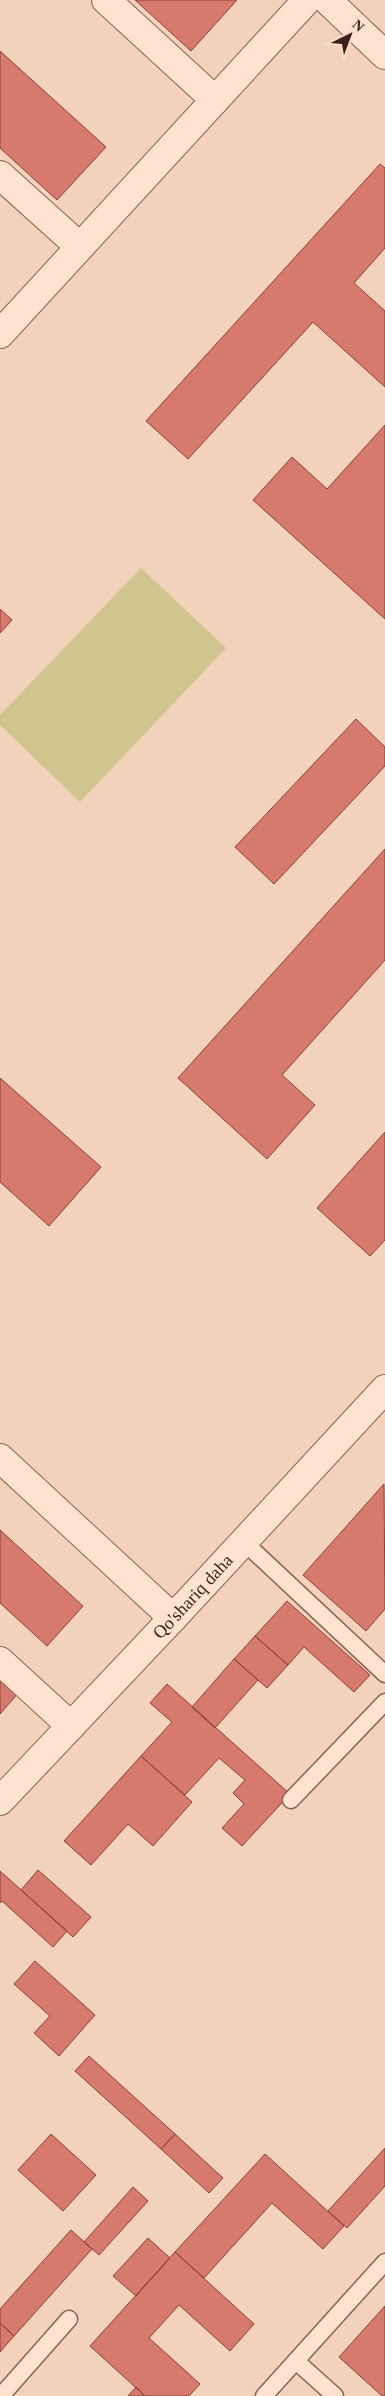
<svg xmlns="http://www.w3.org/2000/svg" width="385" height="2396" viewBox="0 0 385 2396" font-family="Georgia,serif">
<rect width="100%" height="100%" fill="#f2d2bb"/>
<path fill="#d1c58f" d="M141 568 226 648 80 802 0 725V715Z"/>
<path fill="#d57a6d" stroke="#8d3f37" d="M135 0H237L191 51Z
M0 51 106 147 57 200 0 148Z
M380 164 385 168V248L354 283 385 311V387L313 322 188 459 146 421Z
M385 425V619L253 500 292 457 327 489Z
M0 609 12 620 0 633Z
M356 719 385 747V766L274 884 235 847Z
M385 849V960L282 1075 315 1105 267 1159 178 1078Z
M0 1078 101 1167 49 1226 0 1182Z
M385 1132V1240L370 1256 317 1208Z
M384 1484 385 1609 366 1631 303 1575Z
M0 1530 83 1606 47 1646 0 1603Z
M287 1601 370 1675 354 1692 304 1647 288 1665 255 1636Z
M255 1636 288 1665 267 1688 234 1659Z
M234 1659 258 1680 215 1728 192 1707Z
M0 1675 19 1692 0 1714Z
M167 1684 290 1794 242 1846 222 1828 244 1804 233 1793 245 1780 219 1758 185 1795 141 1756 172 1722 150 1703Z
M141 1756 192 1802 153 1846 128 1824 91 1865 64 1841Z
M38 1870 91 1917 73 1937 21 1890Z
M0 1871 67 1931 53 1947 2 1901 0 1903Z
M35 1961 95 2015 59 2056 34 2033 50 2016 14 1984Z
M89 2056 175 2134 161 2149 75 2071Z
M51 2134 96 2175 63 2211 18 2170Z
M175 2134 223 2178 209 2193 161 2149Z
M385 2148V2186L347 2228 328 2211Z
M265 2154 344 2226 323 2249 272 2203 204 2278 175 2252Z
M133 2187 148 2201 99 2255 84 2242Z
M71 2230 92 2249 14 2336 0 2323V2309Z
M148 2238 170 2258 136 2296 113 2276Z
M175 2252 254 2324 230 2351 179 2305 149 2338 200 2384 189 2396H145L90 2346Z
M385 2306V2396H382L339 2357Z
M0 2323 14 2336 0 2352Z
M136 2387 145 2396H128Z"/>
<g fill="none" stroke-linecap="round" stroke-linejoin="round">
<defs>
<path id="lane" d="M244 1542 385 1674
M291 1800 385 1702
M296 2361 335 2396
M1 2396 69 2319
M264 2396 385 2262"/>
<g id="street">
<path d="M106 0 215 100"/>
<path d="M327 0 385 55"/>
<path d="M0 175 80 247"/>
<path d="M0 334 307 0"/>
<path d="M0 1458 173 1618"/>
<path d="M0 1661 71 1726"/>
<path id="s1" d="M0 1801 173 1618 385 1389"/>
</g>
</defs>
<use href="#lane" stroke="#8b6153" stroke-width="19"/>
<use href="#street" stroke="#8b6153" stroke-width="30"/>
<use href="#lane" stroke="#fce2cf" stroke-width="16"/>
<use href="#street" stroke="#fce2cf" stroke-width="28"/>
</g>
<g text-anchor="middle" stroke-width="4" stroke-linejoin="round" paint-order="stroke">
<g font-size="18" fill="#39201a" stroke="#f9dfcc">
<text dy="6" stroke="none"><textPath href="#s1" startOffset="281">Qo'shariq daha</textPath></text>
</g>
</g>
<g transform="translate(350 35) rotate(42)" stroke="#f9dfcc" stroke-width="4" paint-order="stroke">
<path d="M0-4L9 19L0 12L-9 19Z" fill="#39201a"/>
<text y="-8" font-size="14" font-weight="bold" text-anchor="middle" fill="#39201a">N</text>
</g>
</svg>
